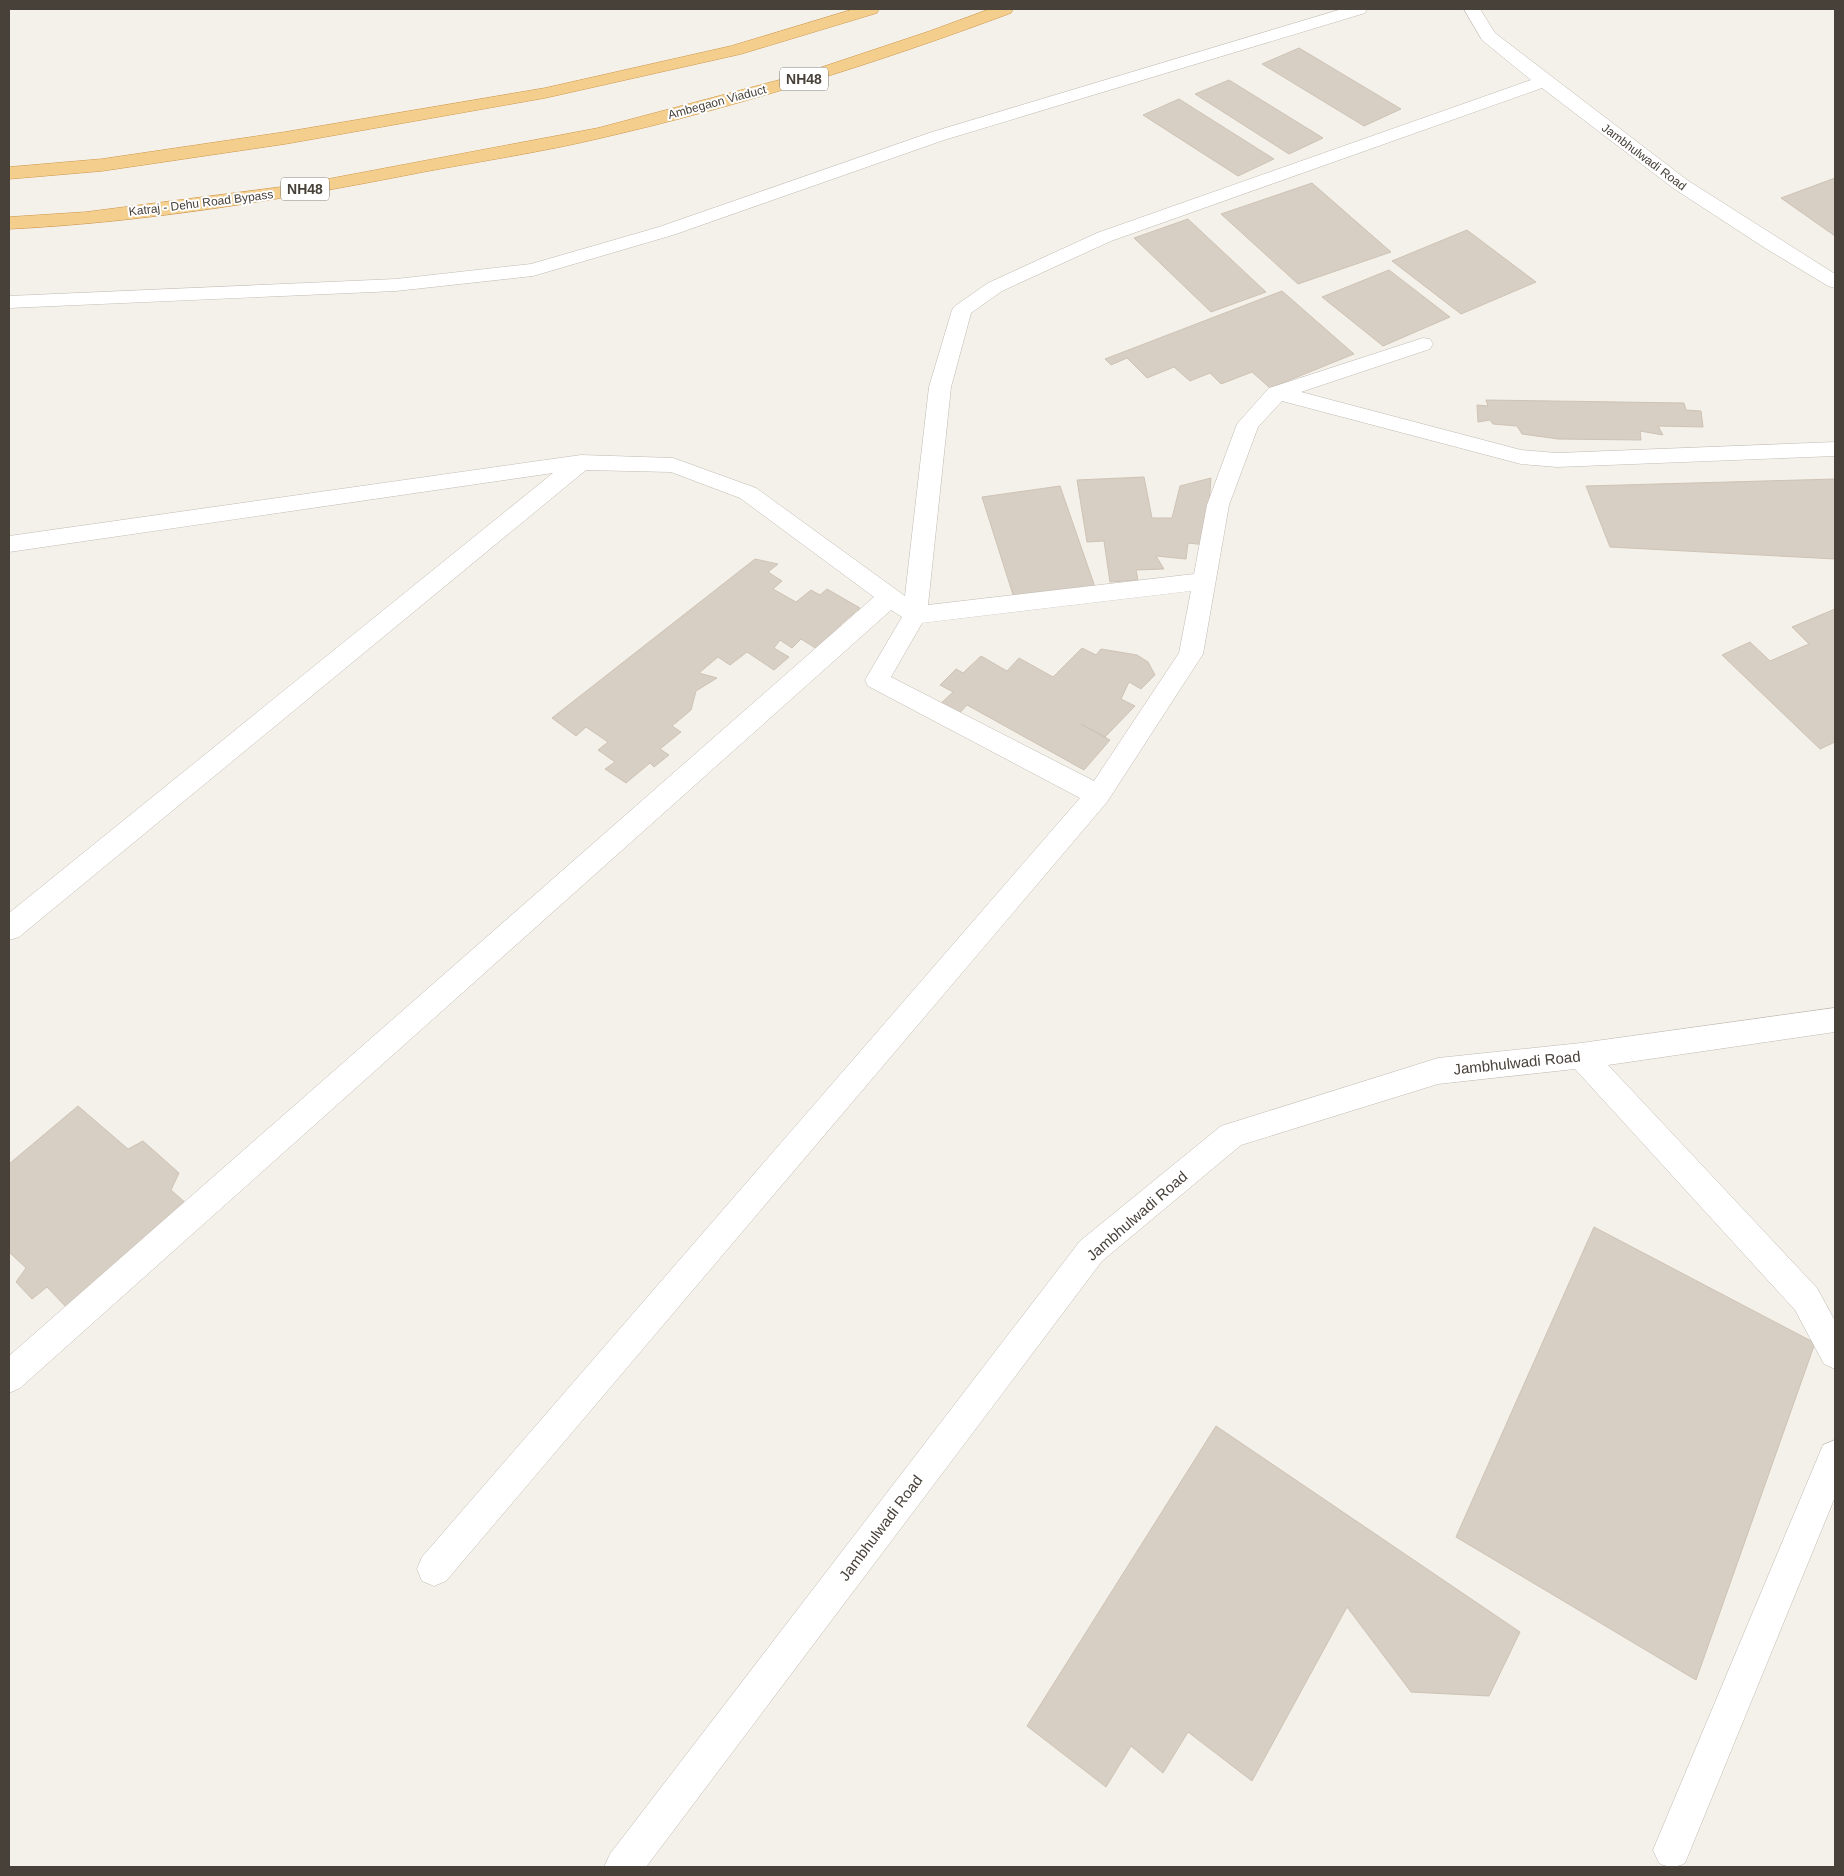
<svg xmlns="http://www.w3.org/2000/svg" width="1844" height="1876" viewBox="0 0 1844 1876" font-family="Helvetica,sans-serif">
<rect width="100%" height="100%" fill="#f4f0ea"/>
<path fill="#d7cec4" stroke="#cec3b4" d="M1299 48 1401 109 1364 126 1262 64Z
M1229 80 1323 138 1289 154 1195 94Z
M1179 99 1274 159 1238 176 1143 115Z
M1835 178V236L1781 198Z
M1312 183 1391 252 1298 284 1221 214Z
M1188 219 1266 292 1211 312 1134 238Z
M1467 230 1536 282 1461 314 1392 261Z
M1389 270 1450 317 1383 346 1322 297Z
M1282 291 1354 354 1270 388 1252 372 1221 384 1210 373 1190 381 1174 367 1147 378 1127 358 1111 365 1105 359Z
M1486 400 1684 403 1686 410 1701 411 1703 427 1658 426 1663 435 1640 431 1641 440 1558 439 1522 434 1517 426 1493 424 1490 420 1478 422 1477 405 1488 406Z
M1144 477 1152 518H1172L1180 486 1211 478 1206 545 1188 543 1186 559 1156 556 1164 569 1136 570 1138 580 1110 582 1104 541 1087 542 1077 480Z
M1835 479V559L1610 547 1586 486Z
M1060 486 1095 587 1014 598 982 497Z
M755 559 778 564 768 572 782 581 773 589 796 602 811 590 820 595 827 589 860 608 840 625 842 626 817 649 801 639 792 648 780 640 774 648 789 657 774 670 747 652 730 665 718 657 699 673 717 678 696 691 691 710 672 726 681 732 660 749 669 755 654 767 650 763 626 783 605 769 615 762 598 750 608 742 586 727 576 736 552 718Z
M1835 609V742L1820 749 1722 655 1750 642 1770 661 1809 644 1792 627Z
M1082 648 1096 655 1101 649 1137 655 1148 662 1155 675 1141 689 1129 682 1121 699 1135 706 1105 737 1081 724 1110 740 1084 770 967 705 956 717 938 706 953 692 940 685 956 669 963 673 981 656 1007 671 1019 658 1053 677Z
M78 1106 128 1149 143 1141 179 1173 171 1190 188 1205 68 1309 47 1287 32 1299 16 1282 26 1268 9 1252V1164Z
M1594 1227 1815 1343 1696 1680 1456 1537Z
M1216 1426 1520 1632 1489 1696 1411 1692 1347 1607 1252 1781 1188 1732 1163 1773 1131 1746 1106 1787 1027 1726Z"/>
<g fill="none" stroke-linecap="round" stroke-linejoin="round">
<defs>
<path id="minor" d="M1342 9H1367L1365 13 944 140 673 235 533 276 396 291 9 308V296L396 279 531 264 659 227 932 132Z
M1464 9H1480L1495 33 1687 180 1835 274V288L1828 286 1765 248 1673 188 1542 88 1111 241 1002 291 971 313 951 387 928 605 1194 574 1207 505 1237 424 1269 388 1423 338 1430 339 1433 344 1430 349 1301 392 1521 450 1557 453 1835 442V456L1557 467 1521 464 1282 401 1258 427 1229 505 1203 654 1107 802 446 1581 434 1586 422 1581 417 1569 422 1557 1080 798 868 686 865 680 902 617 891 610 20 1388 9 1393V1356L874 597 740 498 671 472 586 470 19 937 9 940V913L553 473 9 552V536L581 455 673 458 756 488 905 596 929 387 952 310 955 306 988 283 1097 233 1531 80 1482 40ZM1191 591 1179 653 1094 781 891 677 922 623Z
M1835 1008V1032L1608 1065 1817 1288 1835 1321V1369L1824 1364 1795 1310 1575 1069 1438 1084 1241 1145 1102 1261 646 1867H604L610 1854 1080 1241 1221 1126 1438 1058 1581 1043Z
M1835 1440V1497L1685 1863C1675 1868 1669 1868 1659 1863L1653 1850 1823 1445Z"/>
<path id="trunk" d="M854 9H879L877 13 741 54 545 98 285 144 102 171 9 179V167L102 159 285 132 545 88 731 46Z
M990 9H1013L1011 13C877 63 740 106 601 138 542 152 482 161 423 172 287 199 148 222 9 229V217L86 212 296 185 598 128 798 75 930 31Z"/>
</defs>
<use href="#minor" stroke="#c1bab1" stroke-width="1"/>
<use href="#trunk" stroke="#cf9648" stroke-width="1"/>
<use href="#minor" fill="#fff" fill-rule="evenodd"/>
<use href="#trunk" fill="#f3ce8d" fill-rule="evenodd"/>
</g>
<g text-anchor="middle" stroke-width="4" stroke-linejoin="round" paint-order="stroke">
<g font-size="12" fill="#474139" stroke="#fff">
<text transform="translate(717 102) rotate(-15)" y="4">Ambegaon Viaduct</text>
<text transform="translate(1644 157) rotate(37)" y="4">Jambhulwadi Road</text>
<text transform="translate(201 203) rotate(-7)" y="4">Katraj - Dehu Road Bypass</text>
</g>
<g fill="#fff" stroke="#7e7a74" stroke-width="1">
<rect x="780" y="67.5" width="48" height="23" rx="4"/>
<rect x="281" y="177.5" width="48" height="23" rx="4"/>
</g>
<g font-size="14" font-weight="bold" fill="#474139">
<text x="804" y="84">NH48</text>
<text x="305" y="194">NH48</text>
</g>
<g font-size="15" fill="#474139" stroke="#fff">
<text transform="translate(1517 1063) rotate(-6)" y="5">Jambhulwadi Road</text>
<text transform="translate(1137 1216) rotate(-41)" y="5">Jambhulwadi Road</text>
<text transform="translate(881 1528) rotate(-53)" y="5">Jambhulwadi Road</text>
</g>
</g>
<rect width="1844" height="1876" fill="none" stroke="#474139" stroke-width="20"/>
</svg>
